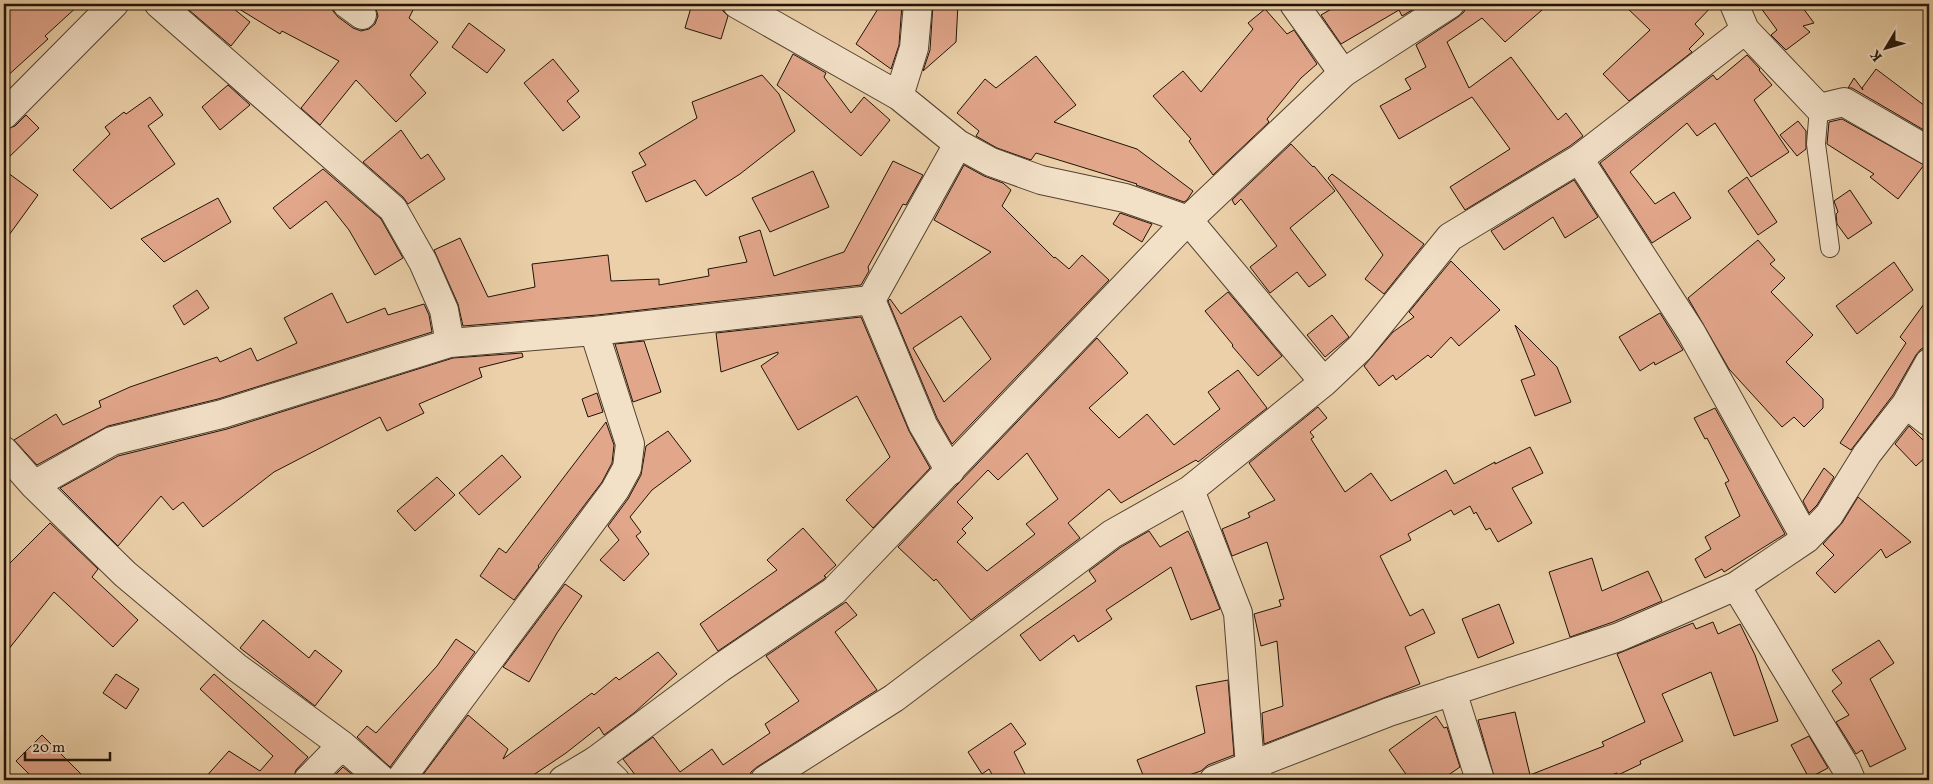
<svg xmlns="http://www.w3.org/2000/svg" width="1933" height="784" viewBox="0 0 1933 784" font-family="Vollkorn,serif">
<rect width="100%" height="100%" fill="#ebd0a9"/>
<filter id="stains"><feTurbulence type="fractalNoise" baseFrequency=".004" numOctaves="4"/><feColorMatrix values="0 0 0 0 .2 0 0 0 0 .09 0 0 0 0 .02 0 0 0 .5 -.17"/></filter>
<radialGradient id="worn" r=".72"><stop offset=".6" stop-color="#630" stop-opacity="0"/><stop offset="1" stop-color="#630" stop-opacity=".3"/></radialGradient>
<path fill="#e2a68b" stroke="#201307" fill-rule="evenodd" d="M4 4H80L45 36 48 39 4 79Z
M182 4H228L250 22 231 46Z
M231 4H332L333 11 338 17 353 28 361 31 369 29 375 24 378 16 376 9 372 4H416L409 18 438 42 410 75 426 93 396 122 356 80 320 125 301 108 339 61 282 31 280 34Z
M692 4H721L723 11 728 16 721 39 685 28Z
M881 4H902L899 45 891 69 856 44Z
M933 4H958L956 42 923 71 930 50Z
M1340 4H1422L1402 16 1399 10 1341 44 1321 15Z
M1466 4H1549L1505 42 1482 18 1447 42 1469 88 1511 57 1558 120 1566 113 1583 136 1570 146 1465 210 1450 187 1510 149 1472 97 1399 139 1380 106 1411 89 1405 79 1426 67 1416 45 1458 17 1464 12Z
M1623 4H1714L1695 24 1704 34 1689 49 1692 52 1629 101 1603 74 1650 30Z
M1758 4H1775L1779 7 1783 4H1800L1814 23 1803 26 1810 32 1786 50 1771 35 1777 30Z
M1265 9 1287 34 1294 30 1317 64 1301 78 1267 119 1269 122 1213 175 1189 141 1191 139 1153 96 1183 71 1201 92 1253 29 1248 23Z
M469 23 505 50 487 73 452 47Z
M793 54 826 73 824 77 851 113 864 97 890 120 861 156 777 85Z
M1747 55 1760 69 1759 70 1772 85 1754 100 1789 152 1751 177 1715 123 1697 136 1687 123 1630 172 1655 204 1674 192 1691 218 1652 243 1600 163 1713 75 1717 80Z
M1036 56 1076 105 1054 122 1137 149 1193 191 1187 200 1184 202 1136 185 1137 184 1036 153 1031 160 997 148 976 136 979 131 957 113 985 79 996 88Z
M553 59 579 91 567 101 580 117 563 131 524 83Z
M1876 69 1929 109V133L1852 88H1848L1854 78 1863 90 1862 88Z
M762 75 779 94 795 131 740 174 706 196 695 180 646 202 632 172 646 165 639 153 697 118 692 102Z
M228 85 250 105 220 130 202 107Z
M150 97 163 115 148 126 175 164 111 209 73 170 110 134 105 127 124 112 126 114Z
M26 115 39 128 4 162V130L15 126Z
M1842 119 1924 165 1898 199 1870 177 1874 174 1827 144 1829 122Z
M1798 121 1806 131V149L1797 156 1780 135Z
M401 130 421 159 428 154 445 179 408 204 403 197 363 162Z
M1291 144 1313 167 1314 166 1335 191 1290 228 1326 275 1309 287 1297 272 1270 293 1250 267 1277 246 1241 199 1235 205 1232 200Z
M893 161 923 175 906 205 903 204 868 267 869 271 861 285 597 315 463 326 458 304 434 250 460 238 488 297 535 287 532 264 608 255 611 281 659 279V285L709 276 708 269 747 262 739 237 760 230 774 276 844 252Z
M964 165 984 176 1003 183 1011 190 1002 206 1054 258 1055 257 1069 269 1082 255 1109 280 952 444 937 418 888 301 890 299 901 314 991 252 934 220ZM961 316 991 359 944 402 913 348Z
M323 169 381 219 403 258 375 275 349 230 326 201 290 229 273 208Z
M4 170 38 195 4 242Z
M813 171 829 207 770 232 752 198Z
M1332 174 1424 244 1384 294 1365 279 1383 255 1328 178Z
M1747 177 1777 222 1758 235 1728 191Z
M1574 180 1598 217 1565 238 1553 217 1504 250 1491 231Z
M1850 190 1872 223 1848 239 1837 224 1836 214 1838 212 1834 201Z
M218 198 231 222 181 252 164 262 141 239Z
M1120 213 1152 224 1142 242 1113 224Z
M1758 240 1775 260 1770 264 1785 278 1771 292 1813 335 1786 362 1823 399V408L1804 427 1794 417 1782 427 1729 369 1688 298Z
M1451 261 1500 310 1459 346 1451 337 1431 358 1428 355 1396 380 1393 375 1379 386 1364 366 1393 332 1414 317 1409 312Z
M1894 262 1913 290 1857 334 1836 306Z
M197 290 209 308 184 325 173 306Z
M1228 292 1282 356 1258 376 1232 346 1233 345 1205 311Z
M332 293 347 323 385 308 388 315 424 304 429 315 432 332 218 399 108 426 37 465 14 440 56 414 63 425 101 407 99 401 130 387 217 357 220 362 251 348 257 361 297 343 284 318Z
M1929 297V347L1921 349 1916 355 1893 395 1851 450 1840 443 1906 343 1900 337Z
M1660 313 1683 350 1655 365 1654 362 1640 371 1619 337Z
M1332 315 1349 337 1325 357 1307 335Z
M861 317 909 431 930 468 873 528 846 500 890 457 857 396 798 430 761 366 778 354V352L721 372 716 333Z
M1515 325 1557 367 1571 402 1535 416 1521 380 1535 375Z
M1097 338 1128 373 1089 408 1119 438 1147 414 1174 445 1220 409 1208 392 1238 370 1267 408 1198 462 1196 460 1121 503 1109 489 1068 523 1080 538 971 620 936 579 934 581 898 547ZM1027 453 1058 499 1026 524 1035 534 987 571 957 542 966 533 962 529 973 518 957 502 988 470 998 480Z
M644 341 661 392 633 402 615 344Z
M522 353 523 357 479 368 482 377 419 404 424 413 387 431 380 417 274 472 203 527 183 502 173 510 161 496 118 546 60 488 118 456 227 429 453 358Z
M597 393 603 412 588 417 582 399Z
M1318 407 1327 418 1310 432 1314 437 1311 439 1345 492 1371 473 1391 501 1446 470 1454 484 1495 462V464L1530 447 1543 473 1512 488 1532 523 1498 542 1490 528 1486 530 1476 512 1474 514 1470 506 1454 515 1451 510 1408 534 1411 540 1380 556 1410 616 1423 609 1435 633 1405 647 1420 684 1264 744 1262 713 1283 706 1277 641 1261 646 1254 614 1281 606 1279 600 1284 599 1267 542 1232 556 1222 529 1250 517 1248 513 1275 500 1249 463Z
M1715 408 1785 534 1724 572 1722 569 1705 578 1695 559 1711 549 1705 537 1740 516 1725 483 1729 481 1707 438 1705 439 1694 418Z
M606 422 614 445 612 463 602 482 538 566 539 567 514 600 480 576 499 548 506 553Z
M1909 426 1929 446V454L1916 466 1895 444Z
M668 431 691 461 652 490 630 517 641 532 636 536 649 554 624 581 600 560 619 540 608 526 628 499 641 475 646 446Z
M502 455 521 477 479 515 459 493Z
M1824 468 1834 477 1817 505 1809 513 1803 501Z
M437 477 455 495 415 531 397 511Z
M1858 497 1911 542 1886 558 1881 549 1835 593 1816 573 1834 555 1823 544 1842 523Z
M50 523 98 569 92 577 138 620 113 647 54 592 4 655V569Z
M803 528 836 565 824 576 826 577 824 579 718 651 700 624 777 570 767 560Z
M1149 531 1160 547 1188 531 1193 541 1220 609 1191 620 1171 567 1106 610 1112 619 1078 642 1074 635 1040 661 1020 635 1096 581 1089 571 1121 547Z
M1592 558 1602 591 1648 571 1662 601 1613 622 1570 637 1549 572Z
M565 584 582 596 557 633 529 682 503 667Z
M846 602 857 615 835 632 877 690 757 767 751 772 749 780H639L623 759 653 737 680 772 712 749 723 765 770 733 765 724 799 701 766 656Z
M1499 604 1514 643 1478 658 1462 619Z
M263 620 309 658 315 650 342 671 315 706 240 648Z
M1713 622 1718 634 1740 624 1755 655 1778 721 1734 736 1711 672 1662 694 1683 741 1640 761 1641 764 1618 775 1617 773 1597 780H1495L1478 720 1515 712 1530 775 1604 746 1602 742 1645 722 1617 654 1693 623 1696 629Z
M456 639 475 652 390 767 357 737 367 726 376 733 437 666Z
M1879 640 1894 663 1870 679 1906 749 1870 767 1862 750 1856 754 1836 722 1849 715 1832 691 1842 683 1832 670Z
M658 652 677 674 634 713 604 735 599 727 566 753 526 780H419L468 715 508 749 503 759 592 693 594 695 616 677 619 680Z
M116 674 139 689 126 709 103 693Z
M214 674 308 757 296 770 293 780H203L229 751 260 771 273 756 200 689Z
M1228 680 1234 755 1208 765 1201 771 1174 780H1145L1137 760 1205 733 1196 686Z
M1436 716 1444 728 1447 727 1460 767 1441 780H1410L1389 750Z
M1011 723 1026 744 1014 752 1028 780H995L989 769 982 774 968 752Z
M42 735 87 780H35L16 761Z
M1809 736 1828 768 1809 778 1791 745Z
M343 767 359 780H330Z"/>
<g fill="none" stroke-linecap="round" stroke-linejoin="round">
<defs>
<path id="service" d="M1819 108 1816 144 1830 248"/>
<path id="minor" d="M159 4 393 209 423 262 444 310 450 343
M347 4 362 15
M737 4 899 96 958 144 991 162 1041 180 1125 198 1188 220 1324 382
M1294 4 1343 73
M1734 4 1745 30 1819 108 1844 102 1929 151
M899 96 914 48 918 4
M1579 159 1745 30
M871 300 923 425 950 471
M871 300 958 144
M1906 404 1929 422
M4 451 34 485 125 574 236 667 342 745 382 780
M34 485 112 441 222 414 450 343 594 331 871 300
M1190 490 1238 613 1250 766 1259 780
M1736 586 1846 768 1851 780
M1452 691 1480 780
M595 761 615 780
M308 780 342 745
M400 780 615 490 627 468 630 444 594 331
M765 780 894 698 1112 534 1190 490 1324 382 1360 348 1450 237 1579 159 1691 332 1806 539
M1214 780 1389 712 1619 637 1736 586 1806 539 1829 515 1867 454 1906 404 1929 363"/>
<path id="tertiary" d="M4 115 114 4
M563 780 595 761 720 668 834 591 1188 220 1343 73 1450 4"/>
</defs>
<use href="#service" stroke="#534230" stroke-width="20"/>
<use href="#minor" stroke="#534230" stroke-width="30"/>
<use href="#tertiary" stroke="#534230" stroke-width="30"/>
<use href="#service" stroke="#f2e0c7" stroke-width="18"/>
<use href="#minor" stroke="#f2e0c7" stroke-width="28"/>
<use href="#tertiary" stroke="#f2e0c7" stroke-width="28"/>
</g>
<rect width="1933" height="784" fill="none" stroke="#ebd0a9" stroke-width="20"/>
<rect x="5" y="5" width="1923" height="774" fill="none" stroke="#201307" stroke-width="2.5"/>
<rect x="10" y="10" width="1913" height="764" fill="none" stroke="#201307"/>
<g transform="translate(1886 48) rotate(232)" stroke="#f2e0c7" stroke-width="4" paint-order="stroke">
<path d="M0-4L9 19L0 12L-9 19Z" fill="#201307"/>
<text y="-8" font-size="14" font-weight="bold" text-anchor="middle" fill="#201307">K</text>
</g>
<path d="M25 752v8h85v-8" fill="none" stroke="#201307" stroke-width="2.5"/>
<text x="32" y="752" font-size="15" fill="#201307" stroke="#f2e0c7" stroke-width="4" paint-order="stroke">20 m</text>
<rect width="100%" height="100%" filter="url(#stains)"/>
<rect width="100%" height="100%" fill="url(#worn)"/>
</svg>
